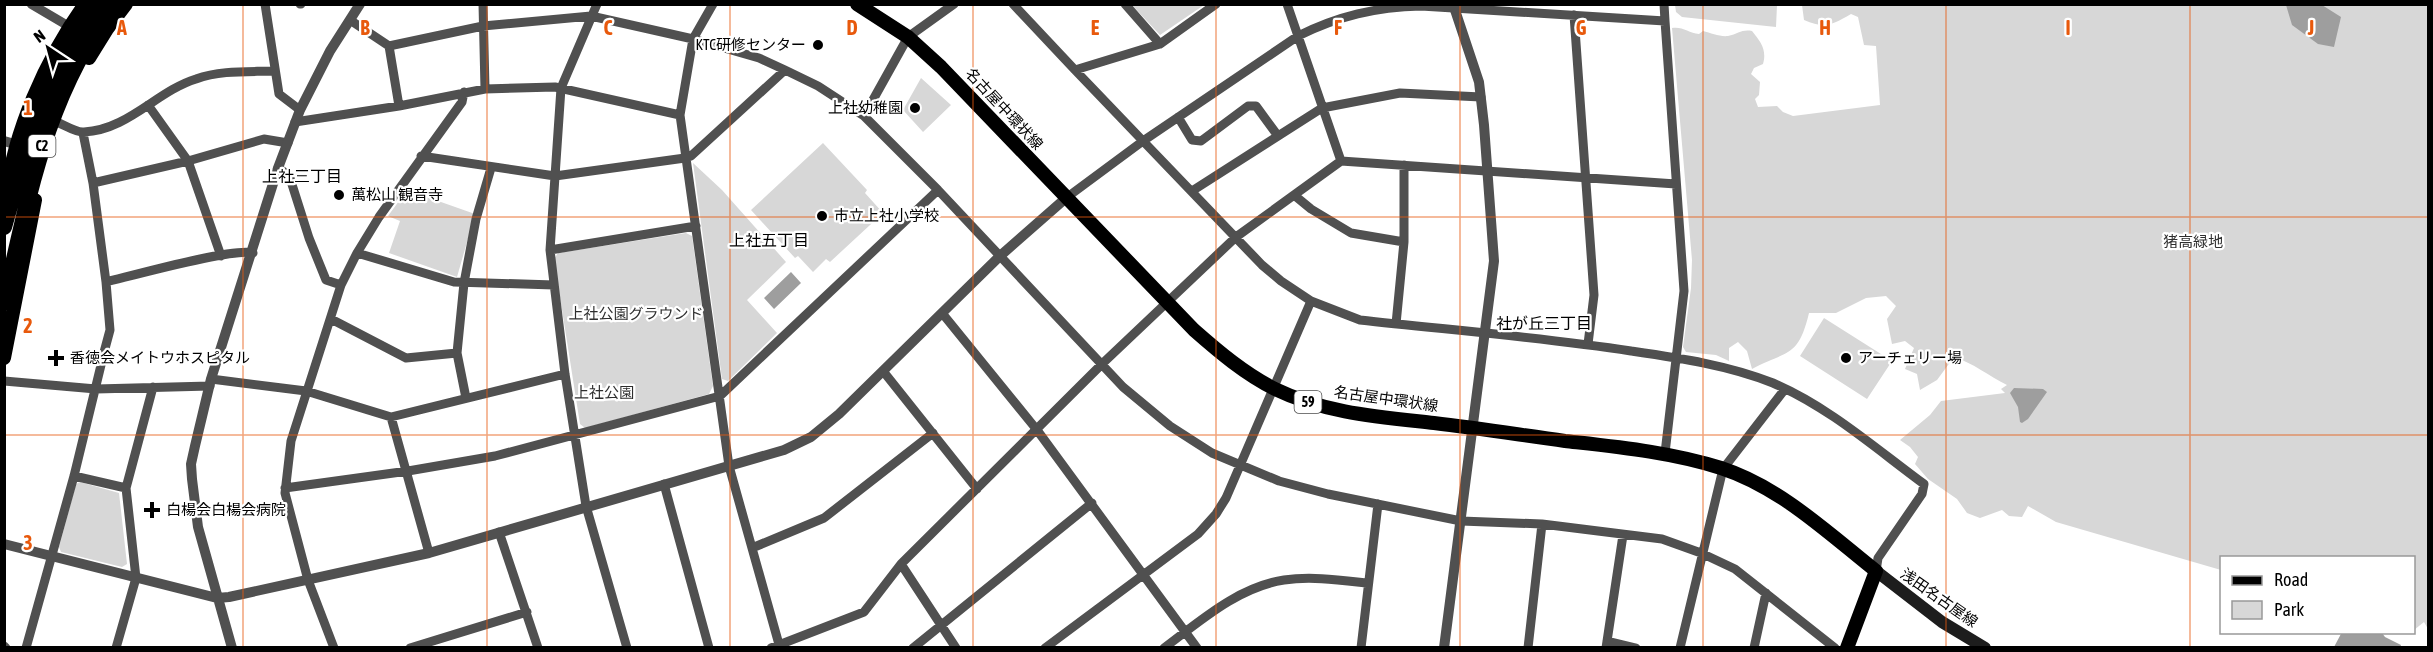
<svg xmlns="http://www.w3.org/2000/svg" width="2433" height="652" viewBox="0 0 2433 652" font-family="'Asap Condensed','Noto Sans JP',sans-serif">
<rect width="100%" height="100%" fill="#fff"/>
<path fill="#d7d7d7" d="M1132 5H1204L1160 35Z
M1675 5H1777L1776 27 1682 17 1676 12Z
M1802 5H2428V629L2424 622 2414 630V558H2222L2221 570 2056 522 2028 506 2022 517 2009 516 2002 510 1980 518 1967 513 1957 499 1928 479 1915 464 1918 457 1910 447 1900 440 1930 415 1941 401 2005 393 2001 389 2007 385C1989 376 1973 363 1954 357L1937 380 1920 390 1917 374 1905 369 1914 348 1905 341 1892 344 1887 319 1896 306 1886 296 1866 298 1836 313H1809C1798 359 1787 350 1752 369L1747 351 1738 342 1729 348V361L1716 355 1686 352 1683 347 1691 288 1692 260 1672 28C1682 26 1689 33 1699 34L1703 31C1711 33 1720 37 1728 36 1738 34 1742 29 1752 31 1761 42 1767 50 1763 64L1754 68 1751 74 1760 82 1759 95 1755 99 1758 107 1777 106 1783 112 1793 116 1880 105 1876 46 1864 45 1858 17 1851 14C1832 25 1825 29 1804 20Z
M921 78 951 105 923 132 903 110Z
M823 143 867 190 865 193 883 213 830 262 826 259 813 272 798 256 795 258 751 210Z
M693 163 722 190 786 262 747 300 777 333 728 381 722 379Z
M407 190 475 214 457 277 389 253 400 221 388 216Z
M686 233 692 236 713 386 709 394 585 428 580 424 554 259 558 253Z
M1824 318 1892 361 1867 399 1800 356Z
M80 482 119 493 127 564 122 567 61 552 59 547 76 484Z"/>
<path fill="#9e9e9e" d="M2286 5H2322L2341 17 2334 47 2318 44 2292 25Z
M791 272 801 283 774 309 764 298Z
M2014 388 2043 389 2047 392 2028 419 2022 423 2020 422 2018 407 2010 393Z
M2342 632 2382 633 2385 637 2401 645 2400 648 2334 647Z"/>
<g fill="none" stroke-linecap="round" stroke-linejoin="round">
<path stroke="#505050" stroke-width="9" d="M31 4 70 27
M265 4 279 94 300 110
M300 4H301
M483 4 485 89
M597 4 561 88 550 250 565 374 586 506 627 648
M1013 4 1075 70
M1287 4 1341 161
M1664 4 1665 21 1421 6C1376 7 1338 16 1298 36L1143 141 1262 265 1281 281 1311 301 1360 320C1450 330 1541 337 1631 351 1679 358 1728 365 1773 383 1829 407 1875 448 1924 484L1922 494 1878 558 1876 571
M1574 15 1594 295 1588 344
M350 20 389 46 399 106
M1665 21 1684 291 1665 453
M1160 44 1216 4
M389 46 483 26 591 16 693 39 713 4
M148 105 188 161 221 256
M864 116 908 37 954 4
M1178 117 1192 140 1201 141 1248 106H1256L1278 136
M295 122 399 106 485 89 555 87 680 115
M59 123C66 126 77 133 84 132 128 130 157 91 196 79 221 70 248 72 274 71
M83 133 93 183 106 282 110 330 103 356
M421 156 555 176 685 158 691 156 785 70
M278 168 289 175 309 238 326 280 341 285
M93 183 188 161 264 139 288 143
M1192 191 1322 108 1400 93 1481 97
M1294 195 1311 209 1351 233 1404 242
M1066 198 1143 141 1075 70 1160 44 1125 4
M550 250 696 226
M357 253 454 282 554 285
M106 282C131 276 235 247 253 253
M942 313 1037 430 1197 648
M331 319 406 358 457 353
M1396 324 1404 242V165
M883 371 977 489
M211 379 306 391 391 417 565 374
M4 381 96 389 210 386
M466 398 457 353 464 283 476 219 491 168
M391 417 429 553
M74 476 126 488
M664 484 709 648
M285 488 408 471 495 456 720 396 938 190
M499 532 538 648
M752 548 824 518 933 433
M901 564 956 648
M1607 641 1636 648
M4 646 6 648
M26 648 74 476 102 361
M116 648 136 578 126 488 153 387
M334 648 308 580 285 493 291 441 341 285 357 253 379 217 462 102 464 92
M410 648 527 612
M771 648 864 612 901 564 1103 363 1236 237 1341 161 1676 184
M780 648 729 466 680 115 693 39 759 58 785 70 818 86 864 116 938 190 1123 387 1170 426 1212 453 1279 481 1328 494 1461 521 1542 524 1662 539 1701 553 1735 569 1835 648
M913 648 1092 503
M1045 648 1198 534 1216 514 1226 498 1311 301
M1164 648C1200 621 1238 587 1284 580 1311 576 1340 580 1367 583
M1361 648 1378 504
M1528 648 1542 524
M1606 648 1623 535
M1680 648 1723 469 1785 389
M1754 648 1766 593"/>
<path stroke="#505050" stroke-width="10" d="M4 141 18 145
M4 544 217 598 229 597 429 553 784 450 811 437 839 414 1000 256 1066 198
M232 648 198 527 192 479 191 464 195 446 211 379 278 168 300 110 330 51 360 4
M1444 648 1494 261 1484 125 1479 82 1453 4"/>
<path stroke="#1d1d1d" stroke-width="12" d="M1876 571 1942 622 1985 648"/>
<path stroke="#000" stroke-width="14" d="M857 4 908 37 941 67 1194 330C1219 352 1245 374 1275 389 1324 413 1380 417 1434 423 1478 428 1521 435 1565 441 1618 447 1670 452 1721 468 1780 487 1828 533 1876 571L1847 648
M89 58 107 29 126 4
M6 201C12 134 46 59 85 4
M4 358 35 200"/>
<path stroke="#000" stroke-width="16" d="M4 227C27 146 45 74 97 4
M4 303C29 196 46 93 115 4"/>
</g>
<path fill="none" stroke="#e8590c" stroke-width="1.5" stroke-opacity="0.55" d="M243 4V648M487 4V648M730 4V648M973 4V648M1216 4V648M1460 4V648M1703 4V648M1946 4V648M2190 4V648M4 217H2428M4 435H2428"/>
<g fill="#000" stroke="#fff" stroke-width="2">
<circle cx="818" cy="45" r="6"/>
<circle cx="915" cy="108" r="6"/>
<circle cx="339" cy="195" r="6"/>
<circle cx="822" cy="216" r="6"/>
<path d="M53 349h6v6h6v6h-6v6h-6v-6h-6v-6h6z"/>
<circle cx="1846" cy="358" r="6"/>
<path d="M149 501h6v6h6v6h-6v6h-6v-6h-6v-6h6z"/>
</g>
<g text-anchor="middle" stroke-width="4.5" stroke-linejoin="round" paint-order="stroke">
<g fill="#fff" stroke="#4c4c4c" stroke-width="1.5">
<rect x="28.5" y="135" width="27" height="22" rx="4.5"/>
<rect x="1294.5" y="391" width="27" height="22" rx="4.5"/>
</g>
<g font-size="14" font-weight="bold" fill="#000">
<text x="42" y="151">C2</text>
<text x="1308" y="407">59</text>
</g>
<g font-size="15" fill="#000" stroke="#fff" text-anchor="start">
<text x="806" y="50" text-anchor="end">KTC研修センター</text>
<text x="903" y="113" text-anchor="end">上社幼稚園</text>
<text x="351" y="200">萬松山 観音寺</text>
<text x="834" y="221">市立上社小学校</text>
<text x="70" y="363">香徳会メイトウホスピタル</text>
<text x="1858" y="363">アーチェリー場</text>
<text x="166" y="515">白楊会白楊会病院</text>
</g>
<g font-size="15" fill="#000" stroke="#fff">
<text transform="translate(1004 109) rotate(47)" y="5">名古屋中環状線</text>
<text transform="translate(1386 399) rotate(8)" y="5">名古屋中環状線</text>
<text transform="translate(1939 598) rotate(35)" y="5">浅田名古屋線</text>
</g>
<g font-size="15" fill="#2e2e2e" stroke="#fff">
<text x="2193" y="247">猪高緑地</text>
<text x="636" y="319">上社公園グラウンド</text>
<text x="604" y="398">上社公園</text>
</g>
<g font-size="16" fill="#000" stroke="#fff">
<text x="302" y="182">上社三丁目</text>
<text x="769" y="246">上社五丁目</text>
<text x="1544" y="329">社が丘三丁目</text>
</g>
</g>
<g font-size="20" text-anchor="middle" font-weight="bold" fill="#e8590c" stroke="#fff" stroke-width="4.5" stroke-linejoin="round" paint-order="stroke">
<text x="122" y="35">A</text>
<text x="365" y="35">B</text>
<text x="608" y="35">C</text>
<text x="852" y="35">D</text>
<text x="1095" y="35">E</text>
<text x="1338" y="35">F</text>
<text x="1581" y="35">G</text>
<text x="1825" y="35">H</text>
<text x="2068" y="35">I</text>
<text x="2311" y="35">J</text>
<text x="28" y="115">1</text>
<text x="28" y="333">2</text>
<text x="28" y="550">3</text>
</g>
<rect width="2433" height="652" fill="none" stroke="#000000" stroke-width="12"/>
<rect x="2220" y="556" width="195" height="78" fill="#ffffff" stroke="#999999" stroke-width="1.5"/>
<rect x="2232" y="576" width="30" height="9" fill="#000000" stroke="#999999" stroke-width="1.5"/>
<text x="2274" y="586" font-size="18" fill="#000000">Road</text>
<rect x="2232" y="601" width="30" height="18" fill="#d7d7d7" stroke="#999999" stroke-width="1.5"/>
<text x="2274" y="616" font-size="18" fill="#000000">Park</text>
<g transform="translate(48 48) rotate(324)" stroke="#ffffff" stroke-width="4.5" paint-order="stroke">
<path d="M0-4.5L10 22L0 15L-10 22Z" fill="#000000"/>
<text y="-9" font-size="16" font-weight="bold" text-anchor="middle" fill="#000000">N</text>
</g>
</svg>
